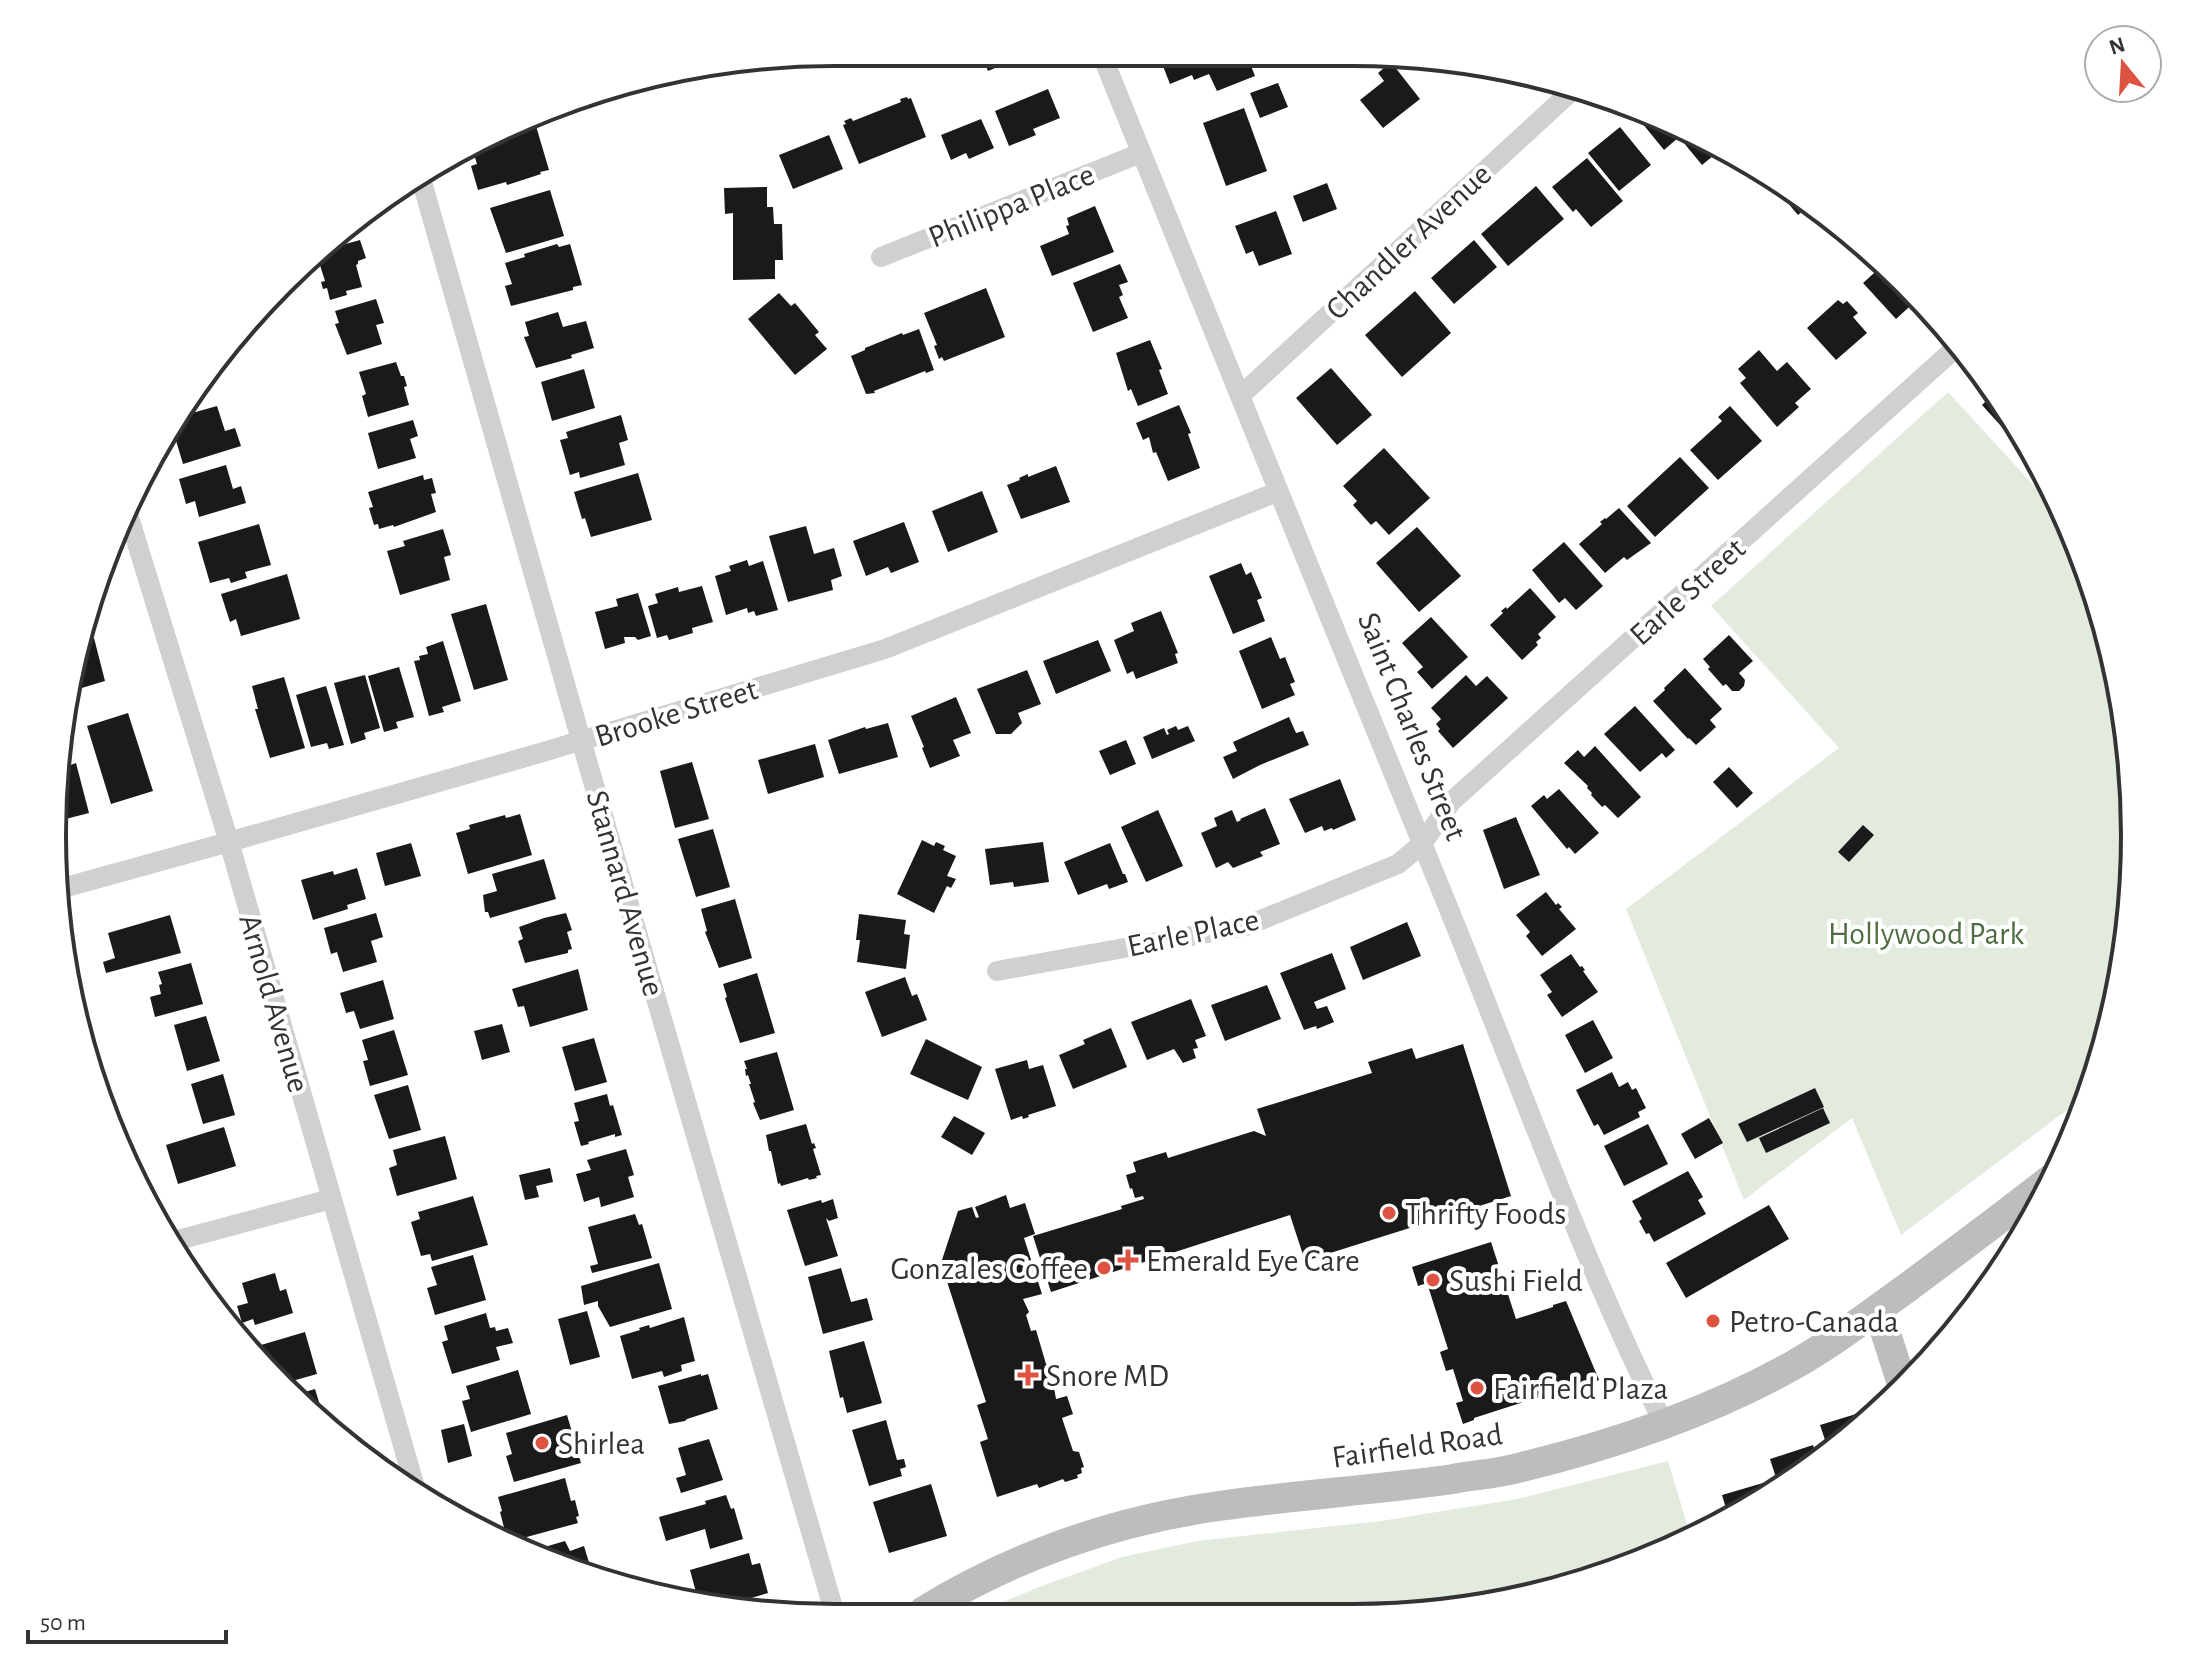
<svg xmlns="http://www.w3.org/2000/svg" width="2187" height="1670" viewBox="0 0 2187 1670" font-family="'Alegreya Sans',sans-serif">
<rect width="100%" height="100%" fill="#fff"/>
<path fill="#e3ebdf" d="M1948 392 2069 524 2076 536 2120 683 2135 835 2120 988 2088 1094 1901 1235 1852 1118 1744 1200 1626 909 1839 748 1711 606Z
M1668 1461 1690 1534 1604 1576 1454 1611H982L1039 1587 1122 1557 1197 1541 1381 1521 1517 1499Z"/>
<path fill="#1a1a1a" d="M980 52 1025 53 1026 55 988 71Z
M1166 53H1246L1255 76 1217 91 1209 74 1194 80 1192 75 1170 84 1159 56Z
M1391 62 1420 99 1383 128 1360 100 1384 81 1378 73Z
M1278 83 1288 107 1260 118 1250 93Z
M1048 89 1060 118 1033 129 1036 135 1009 146 995 111Z
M907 97 908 99 911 98 926 137 859 164 843 125 846 124 844 121 851 118 853 121 901 102 900 99Z
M1629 107 1699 133 1710 140 1719 151 1702 165 1679 137 1664 150Z
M1244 108 1267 171 1226 186 1203 123Z
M981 119 994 148 969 159 966 153 951 160 941 135Z
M536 126 549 170 540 172 541 174 507 185 506 182 478 190 471 166 477 164 472 148 492 142 491 139Z
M1620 127 1651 165 1619 191 1588 153Z
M829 135 843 169 793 189 779 155Z
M1587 158 1623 201 1591 227 1576 209 1573 212 1552 187Z
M1327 183 1337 209 1303 222 1293 196Z
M1536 186 1564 219 1508 266 1481 234Z
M767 187V207H773L774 224H782L783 260H775V279L733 280V213L725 214 724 188Z
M1788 188 1812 203 1798 215 1781 195Z
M550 190 564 236 506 253 490 208Z
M1095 206 1114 252 1052 276 1040 246 1069 234 1066 226 1069 225 1067 218Z
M1276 211 1292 254 1259 266 1253 251 1246 254 1235 226Z
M360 240 366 258 358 261V264L356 265 362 287 346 291 347 295 330 300 327 288 323 289 321 282 325 281 318 259 326 256 324 250Z
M1474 240 1497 267 1454 304 1431 278Z
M557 244 559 247 570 244 582 285 573 287V290L511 306 505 286 512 284 505 263 525 257 524 254Z
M1120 264 1128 282 1119 285 1123 295 1119 297 1128 318 1093 332 1073 283Z
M1883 265 1919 298 1896 319 1863 283Z
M986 288 1005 337 944 361 942 357 939 359 934 346 937 345 924 313Z
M1415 291 1451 333 1402 377 1365 335Z
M779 293 791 306 795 303 819 332 815 335 827 349 795 375 748 319Z
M376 299 384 323 376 325 382 344 347 355 335 324 339 323 335 311Z
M1838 300 1843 304 1847 301 1858 313 1853 317 1867 333 1836 360 1807 328Z
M558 312 563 327 586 321 594 348 571 355 572 358 536 368 524 337 529 336 525 322Z
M919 329 934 370 926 373 925 371 874 391 875 393 866 394 851 356 865 350V348L902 333 903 335Z
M1150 340 1162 369 1159 370 1168 394 1138 406 1131 389 1128 391 1116 353Z
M1759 350 1777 371 1787 362 1811 389 1795 403 1799 407 1777 427 1740 383 1746 378 1738 369Z
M396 362 401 376H404L407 386 404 387 409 405 368 417 362 396 366 394 359 372Z
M1331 368 1372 415 1337 445 1296 398Z
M584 369 595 408 552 421 541 382Z
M1996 391 2019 430 2011 437 1982 405Z
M1179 405 1191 433 1188 434 1200 468 1168 481 1156 452 1153 453 1149 437 1143 440 1136 423Z
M217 406 225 431 235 428 241 446 183 464 174 434 182 431 178 417Z
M1730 406 1762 441 1718 480 1690 450 1722 421 1718 417Z
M621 415 628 440 619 443 625 465 580 478 579 472 570 475 560 440 568 438 566 432Z
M413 420 418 436 410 439 416 458 378 469 368 433Z
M1384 448 1430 498 1389 535 1376 521 1371 525 1353 505 1357 501 1343 486Z
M1680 457 1709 488 1655 537 1627 506Z
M226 465 233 489 241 486 246 503 199 517 195 501 186 504 179 479Z
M1056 466 1070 502 1021 519 1007 485 1020 480 1019 478 1028 474V477Z
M638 473 652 520 591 537 585 518 582 519 574 492Z
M423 475 424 480 432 478 436 493 431 494 436 512 394 527 393 525 379 529 378 524 374 525 369 508 373 507 368 492Z
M2044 477 2066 517 2065 518 2035 486Z
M982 491 998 532 948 552 932 511Z
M1619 508 1651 543 1627 560 1624 557 1605 573 1579 544 1602 524 1600 522 1605 518 1606 519Z
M904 522 919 562 891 573 888 567 866 576 853 541Z
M259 524 271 565 245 572 247 578 231 583 229 578 210 583 198 542Z
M806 526 814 554 834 548 842 576 831 580 833 590 788 602 769 536Z
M1417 527 1461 576 1419 612 1376 563Z
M443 529 451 555 444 557 450 580 400 595 387 551 405 546 403 541Z
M1564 542 1603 586 1576 610 1565 598 1559 603 1532 570Z
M747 560 749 566 763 561 778 610 756 616 754 611 748 613 747 608 726 615 715 576 731 571 729 566Z
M1241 563 1246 575 1251 572 1262 598 1257 600 1265 621 1233 634 1209 576Z
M287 574 300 619 241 636 236 619 230 622 221 594Z
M702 586 713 622 692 628 693 633 669 640 667 635 657 638 648 606 658 603 655 594 678 587 679 592Z
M1530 588 1556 617 1538 634 1541 638 1536 642 1538 645 1522 660 1490 625 1503 613 1501 611 1506 607 1507 609Z
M638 593 651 636 638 640 635 637H624L625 643 605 649 595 612 618 606 616 599Z
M486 604 508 680 474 690 451 614Z
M1161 611 1178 653 1175 654 1178 663 1136 679 1133 671 1127 674 1114 640 1134 631 1131 623Z
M1431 617 1468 657 1432 689 1417 672 1423 667 1402 643Z
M1729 635 1753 661 1739 673 1745 680 1744 686 1739 691H1732L1726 684 1723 686 1708 669 1710 667 1703 659Z
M1271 637 1280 659 1285 657 1295 682 1290 684 1295 695 1262 709 1239 651Z
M94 638 105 681 75 690 72 683 77 643Z
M1098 640 1111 671 1056 694 1043 661Z
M443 641 461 701 442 707 444 712 429 716 414 661 420 660 419 656 428 654 426 647Z
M399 667 414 717 396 722 398 728 384 732 368 676Z
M1685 668 1722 709 1710 720 1716 727 1696 745 1689 738 1688 739 1653 701 1665 690 1664 688Z
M1027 670 1041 704 1018 713 1022 723 1011 734H996L977 689Z
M365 675 380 728 364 733 366 739 351 744 334 683Z
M1466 675 1476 686 1487 676 1508 698 1453 748 1438 731 1440 729 1436 724 1441 719 1431 708Z
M284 677 305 748 270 758 255 709H258L252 686Z
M326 686 344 745 329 749 327 743 311 747 296 695Z
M956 697 971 733 953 740 960 756 930 768 922 748 924 747 911 716Z
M1635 706 1675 750 1666 758 1662 753 1640 772 1604 734Z
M128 713 153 791 111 804 87 726Z
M1289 717 1296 733 1303 731 1309 745 1260 765 1233 779 1223 757 1237 751 1233 742Z
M888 723 898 757 839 774 828 740 865 727 866 729Z
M1176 726 1178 730 1188 726 1195 741 1152 759 1143 737 1164 728 1167 735 1169 734 1167 730Z
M1126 740 1136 764 1110 775 1099 751Z
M815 744 824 777 768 794 758 760Z
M1595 746 1641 797 1618 818 1605 805 1602 807 1591 795 1592 793 1587 788 1588 786 1564 763 1578 750 1584 757Z
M63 750 68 766 76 763 89 813 54 822Z
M692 762 709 819 675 828 660 771Z
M1729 767 1753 793 1737 808 1713 782Z
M1340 779 1356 820 1333 830 1332 828 1324 831 1322 826 1305 833 1289 799Z
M1559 789 1599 833 1575 854 1569 847 1567 849 1531 806 1544 795 1547 799Z
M1265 808 1280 844 1260 852 1263 856 1233 868 1228 862 1216 868 1201 833 1217 826 1214 818 1232 810 1237 822 1241 820 1240 819Z
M1158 810 1183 866 1146 882 1121 827Z
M520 814 532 855 468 874 456 833 470 829 469 825 505 815 506 818Z
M1516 817 1540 875 1504 889 1483 830Z
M1863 825 1874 835 1849 862 1838 852Z
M713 829 730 887 696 897 678 839Z
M922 840 934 846 936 842 945 846 943 850 956 856 947 876 956 879 951 888 947 886 934 913 897 894Z
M1043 842 1049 882 1014 887 1013 882 990 885 985 849Z
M411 843 421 876 385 886 376 853Z
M1110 843 1123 874H1125L1128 882 1109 889 1107 884 1078 895 1064 862Z
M544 859 556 899 490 918 488 912H485L483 895 497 891 492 874Z
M357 868 366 899 347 905 348 909 313 920 301 880 333 871 334 875Z
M1546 892 1556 905 1558 903 1562 907 1559 909 1576 929 1542 956 1526 936 1530 932 1516 915Z
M735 899 752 958 719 968 705 932 707 931 701 909Z
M376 913 383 937 371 941 377 962 343 972 337 952 331 954 324 928Z
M566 913 572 930 567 932 572 949 568 950V953L525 963 518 941 523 939 519 927 544 918Z
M859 914 906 920 904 934 910 935 906 969 857 962 860 940H856Z
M170 915 181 953 106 973 103 962 115 958 108 933Z
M1407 922 1421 956 1363 980 1350 947Z
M1332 953 1346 989 1314 1002 1317 1009 1327 1006 1334 1022 1317 1029 1316 1026 1304 1030 1280 973Z
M1571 954 1580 967 1582 966 1585 970 1583 971 1598 992 1562 1017 1547 995 1552 992 1540 975Z
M191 963 203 1004 155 1017 150 997 161 994 159 985 162 984 158 972Z
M578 969 588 1010 530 1027 524 1006 518 1007 512 989Z
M757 973 775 1033 740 1043 725 998 727 997 723 984Z
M905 977 912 996 917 994 927 1020 882 1037 865 992Z
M383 980 394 1019 360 1029 354 1011 346 1013 340 993Z
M1267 985 1281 1019 1225 1041 1211 1005Z
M1191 999 1206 1036 1195 1040 1198 1048 1193 1049 1196 1058 1183 1063 1174 1049 1147 1060 1131 1022Z
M206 1016 220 1061 187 1071 174 1025Z
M1593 1020 1613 1058 1585 1073 1565 1035Z
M502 1024 510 1052 482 1060 474 1031Z
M1111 1028 1127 1067 1073 1089 1059 1055 1085 1044 1083 1040Z
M394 1030 408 1075 370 1086 363 1061 368 1060 362 1040Z
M594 1038 607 1082 575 1091 562 1047Z
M926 1039 982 1067 968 1100 910 1074Z
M1463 1044 1511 1196 1305 1261 1290 1215 1051 1292 1033 1236 1122 1209 1121 1206 1144 1199 1143 1196 1135 1198 1132 1188 1130 1189 1126 1175 1136 1172 1133 1162 1166 1152 1168 1158 1254 1131 1266 1136 1257 1109 1372 1073 1368 1062 1412 1048 1416 1059Z
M777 1052 794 1110 760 1120 753 1103 755 1102 749 1084H751L748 1075 746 1076 745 1069H747L744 1061Z
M1027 1060 1029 1069 1043 1065 1056 1106 1028 1115 1029 1117 1023 1119 1022 1116 1011 1120 995 1069Z
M1612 1072 1619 1087 1628 1082 1632 1090 1636 1088 1646 1108 1638 1112 1640 1117 1604 1135 1598 1124 1594 1126 1576 1090Z
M223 1074 235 1115 203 1124 191 1084Z
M408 1085 421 1130 389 1139 374 1095Z
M1815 1088 1824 1107 1747 1142 1738 1124Z
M607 1094 610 1106 613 1105 622 1135 615 1137V1134L588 1142 589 1144 581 1146 574 1122 579 1121 574 1103Z
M1823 1108 1830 1123 1766 1153 1759 1138Z
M954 1116 985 1133 972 1155 941 1137Z
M1709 1118 1723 1143 1695 1159 1681 1134Z
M806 1124 812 1144 814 1143 816 1148 813 1149 821 1175 816 1176 817 1178 809 1180 808 1178 781 1186 780 1183 778 1184 771 1151H769L766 1135Z
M1648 1124 1668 1164 1624 1186 1604 1146Z
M224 1127 236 1166 178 1184 166 1145Z
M445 1136 457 1179 397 1196 389 1168 397 1165 393 1150Z
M626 1149 634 1175 628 1177 634 1197 601 1207 599 1197 584 1202 576 1174 591 1170 587 1160Z
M550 1168 553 1182 536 1186 539 1197 525 1200 519 1175Z
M1688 1171 1703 1197 1698 1200 1706 1214 1654 1242 1649 1233 1646 1234 1639 1221 1642 1219 1632 1201Z
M1006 1195 1010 1208 1025 1203 1035 1234 1024 1238 1042 1294 1023 1299 1029 1312 1026 1315 1031 1331 1036 1330 1046 1364H1048L1053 1382 1056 1399 1067 1396 1073 1414 1062 1418 1073 1451 1079 1452 1084 1467 1081 1468 1082 1473 1077 1475 1078 1478 1065 1482 1063 1479 1039 1488 1037 1484 997 1497 980 1442 988 1439 977 1405 986 1402 941 1263 958 1211 972 1207 976 1218 979 1217 975 1207Z
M473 1196 488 1245 432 1261 430 1254 421 1256 411 1222 420 1219 418 1212Z
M833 1199 838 1218 829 1221 826 1218 838 1256 805 1266 787 1210 821 1200 822 1203Z
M1769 1205 1789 1239 1686 1298 1666 1263Z
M635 1214 639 1225 642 1224 652 1258 592 1273 590 1266 598 1264 588 1227Z
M1491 1242 1516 1319 1553 1307V1305L1566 1301 1599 1380 1579 1388H1574V1386L1474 1418V1420L1463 1424 1456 1403 1463 1401 1453 1369 1446 1371 1440 1352 1448 1349 1427 1283 1418 1286 1412 1267Z
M473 1255 486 1300 435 1315 427 1288 437 1285 431 1267Z
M659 1263 672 1309 610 1327 598 1306V1301L584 1305 581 1286Z
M841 1268 851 1302 867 1298 873 1320 823 1334 808 1277Z
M275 1273 280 1291 286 1289 293 1313 255 1325 253 1319 242 1323 237 1306 248 1303 242 1283Z
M587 1311 600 1357 570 1365 558 1319Z
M486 1313 490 1328 495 1327 496 1331 508 1328 513 1343 496 1347 500 1360 452 1374 442 1342 448 1340 444 1326Z
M684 1317 695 1361 681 1365 682 1371 664 1377 662 1371 632 1379 620 1336 640 1330 639 1328 649 1325 650 1328Z
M305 1332 317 1374 278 1385 270 1375 267 1363 261 1364 253 1352 262 1350 261 1345Z
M864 1341 882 1403 847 1413 843 1397 840 1398 829 1351Z
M518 1370 531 1414 471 1432 462 1401 470 1399 466 1386Z
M701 1374V1376L708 1374 718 1409 687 1419 685 1421 669 1424 658 1386Z
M315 1389 322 1412 319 1413 322 1422 291 1396Z
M1856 1414 1860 1426 1829 1452 1820 1425Z
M567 1415 581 1463 514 1482 506 1456 512 1454 506 1433Z
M886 1420 897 1460 904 1459 906 1467 900 1469 902 1476 869 1486 852 1430Z
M464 1424 472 1456 448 1463 441 1430Z
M709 1439 723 1480 681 1493 676 1478 686 1475 678 1448Z
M1813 1445 1818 1461 1780 1490 1770 1459Z
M565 1478 571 1501 575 1500 579 1516 576 1517 578 1523 512 1541 507 1539 500 1512 502 1511 498 1497Z
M1763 1483 1767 1496 1728 1515 1722 1495Z
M931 1484 947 1536 889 1553 873 1502Z
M726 1495 731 1509 734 1508 743 1539 710 1549 705 1529 666 1541 659 1517 706 1504 705 1501Z
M565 1541 570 1551 584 1546 594 1579 583 1576 531 1551Z
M749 1553 752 1565 760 1563 768 1593 717 1608 695 1602 693 1597 697 1596 690 1570Z"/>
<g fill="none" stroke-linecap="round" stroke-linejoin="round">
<path stroke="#d0d0d0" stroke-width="20" d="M1101 53C1214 337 1331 619 1446 902 1517 1076 1580 1255 1664 1424
M420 175 581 740 834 1611
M881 257 1141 153
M1240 396 1576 87
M128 514 229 842 417 1494
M59 889 229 842 540 753 885 649 1277 492
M997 971 1246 926 1398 864 1422 844 1451 802 1960 344
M171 1242 331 1199"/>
<path stroke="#bdbdbd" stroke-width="30" d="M1878 1309 1904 1390
M924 1611C1013 1556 1116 1520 1219 1506 1297 1495 1375 1490 1453 1479 1473 1475 1494 1474 1514 1469 1610 1446 1706 1414 1792 1366 1831 1344 1868 1316 1904 1290 1954 1253 2004 1216 2052 1178"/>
</g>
<g fill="#dd5241" stroke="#fff" stroke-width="3">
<circle cx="1389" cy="1213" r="8"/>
<path d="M1124 1248h8v8h8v8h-8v8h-8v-8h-8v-8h8z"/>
<circle cx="1104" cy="1268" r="8"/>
<circle cx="1433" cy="1280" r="8"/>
<circle cx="1713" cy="1321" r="8"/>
<path d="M1024 1363h8v8h8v8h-8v8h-8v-8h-8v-8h8z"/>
<circle cx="1477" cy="1388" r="8"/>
<circle cx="542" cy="1443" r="8"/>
</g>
<g text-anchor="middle" stroke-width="8" stroke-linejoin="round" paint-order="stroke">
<g font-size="32" fill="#333" stroke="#fff">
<text transform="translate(1011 205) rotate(-22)" y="11">Philippa Place</text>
<text transform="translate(1408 241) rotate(-43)" y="11">Chandler Avenue</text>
<text transform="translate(1687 591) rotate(-42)" y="11">Earle Street</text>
<text transform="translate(676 712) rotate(-17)" y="11">Brooke Street</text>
<text transform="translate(1413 726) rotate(68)" y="11">Saint Charles Street</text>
<text transform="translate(626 893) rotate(74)" y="11">Stannard Avenue</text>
<text transform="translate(1193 932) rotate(-12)" y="11">Earle Place</text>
<text transform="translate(275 1003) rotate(74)" y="11">Arnold Avenue</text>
<text transform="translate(1417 1445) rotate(-8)" y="11">Fairfield Road</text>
</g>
<g font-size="32" fill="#4e6d41" stroke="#fff">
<text x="1926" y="944">Hollywood Park</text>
</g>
<g font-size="32" fill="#333" stroke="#fff" text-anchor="start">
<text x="1405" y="1224">Thrifty Foods</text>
<text x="1146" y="1271">Emerald Eye Care</text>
<text x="1088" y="1279" text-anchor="end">Gonzales Coffee</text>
<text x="1449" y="1291">Sushi Field</text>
<text x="1729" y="1332">Petro-Canada</text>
<text x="1046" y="1386">Snore MD</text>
<text x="1493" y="1399">Fairfield Plaza</text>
<text x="558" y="1454">Shirlea</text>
</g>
</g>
<path d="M0 0H2187V1670H0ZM835 66H1352A769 769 0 0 1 2121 835V835A769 769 0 0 1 1352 1604H835A769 769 0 0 1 66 835V835A769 769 0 0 1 835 66Z" fill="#fff" fill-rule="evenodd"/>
<path fill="none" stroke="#333" stroke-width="4" d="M835 66H1352A769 769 0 0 1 2121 835V835A769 769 0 0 1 1352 1604H835A769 769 0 0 1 66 835V835A769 769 0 0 1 835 66Z"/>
<g transform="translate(2123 64) rotate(342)"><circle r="38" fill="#ffffff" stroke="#adadad" stroke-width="2"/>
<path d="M0-6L14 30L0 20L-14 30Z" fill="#dd5241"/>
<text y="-12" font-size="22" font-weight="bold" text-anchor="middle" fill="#333333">N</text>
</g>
<path d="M28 1630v12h198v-12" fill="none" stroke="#333333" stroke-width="4"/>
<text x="40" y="1630" font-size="24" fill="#333333" stroke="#ffffff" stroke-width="6" paint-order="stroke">50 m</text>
</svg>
